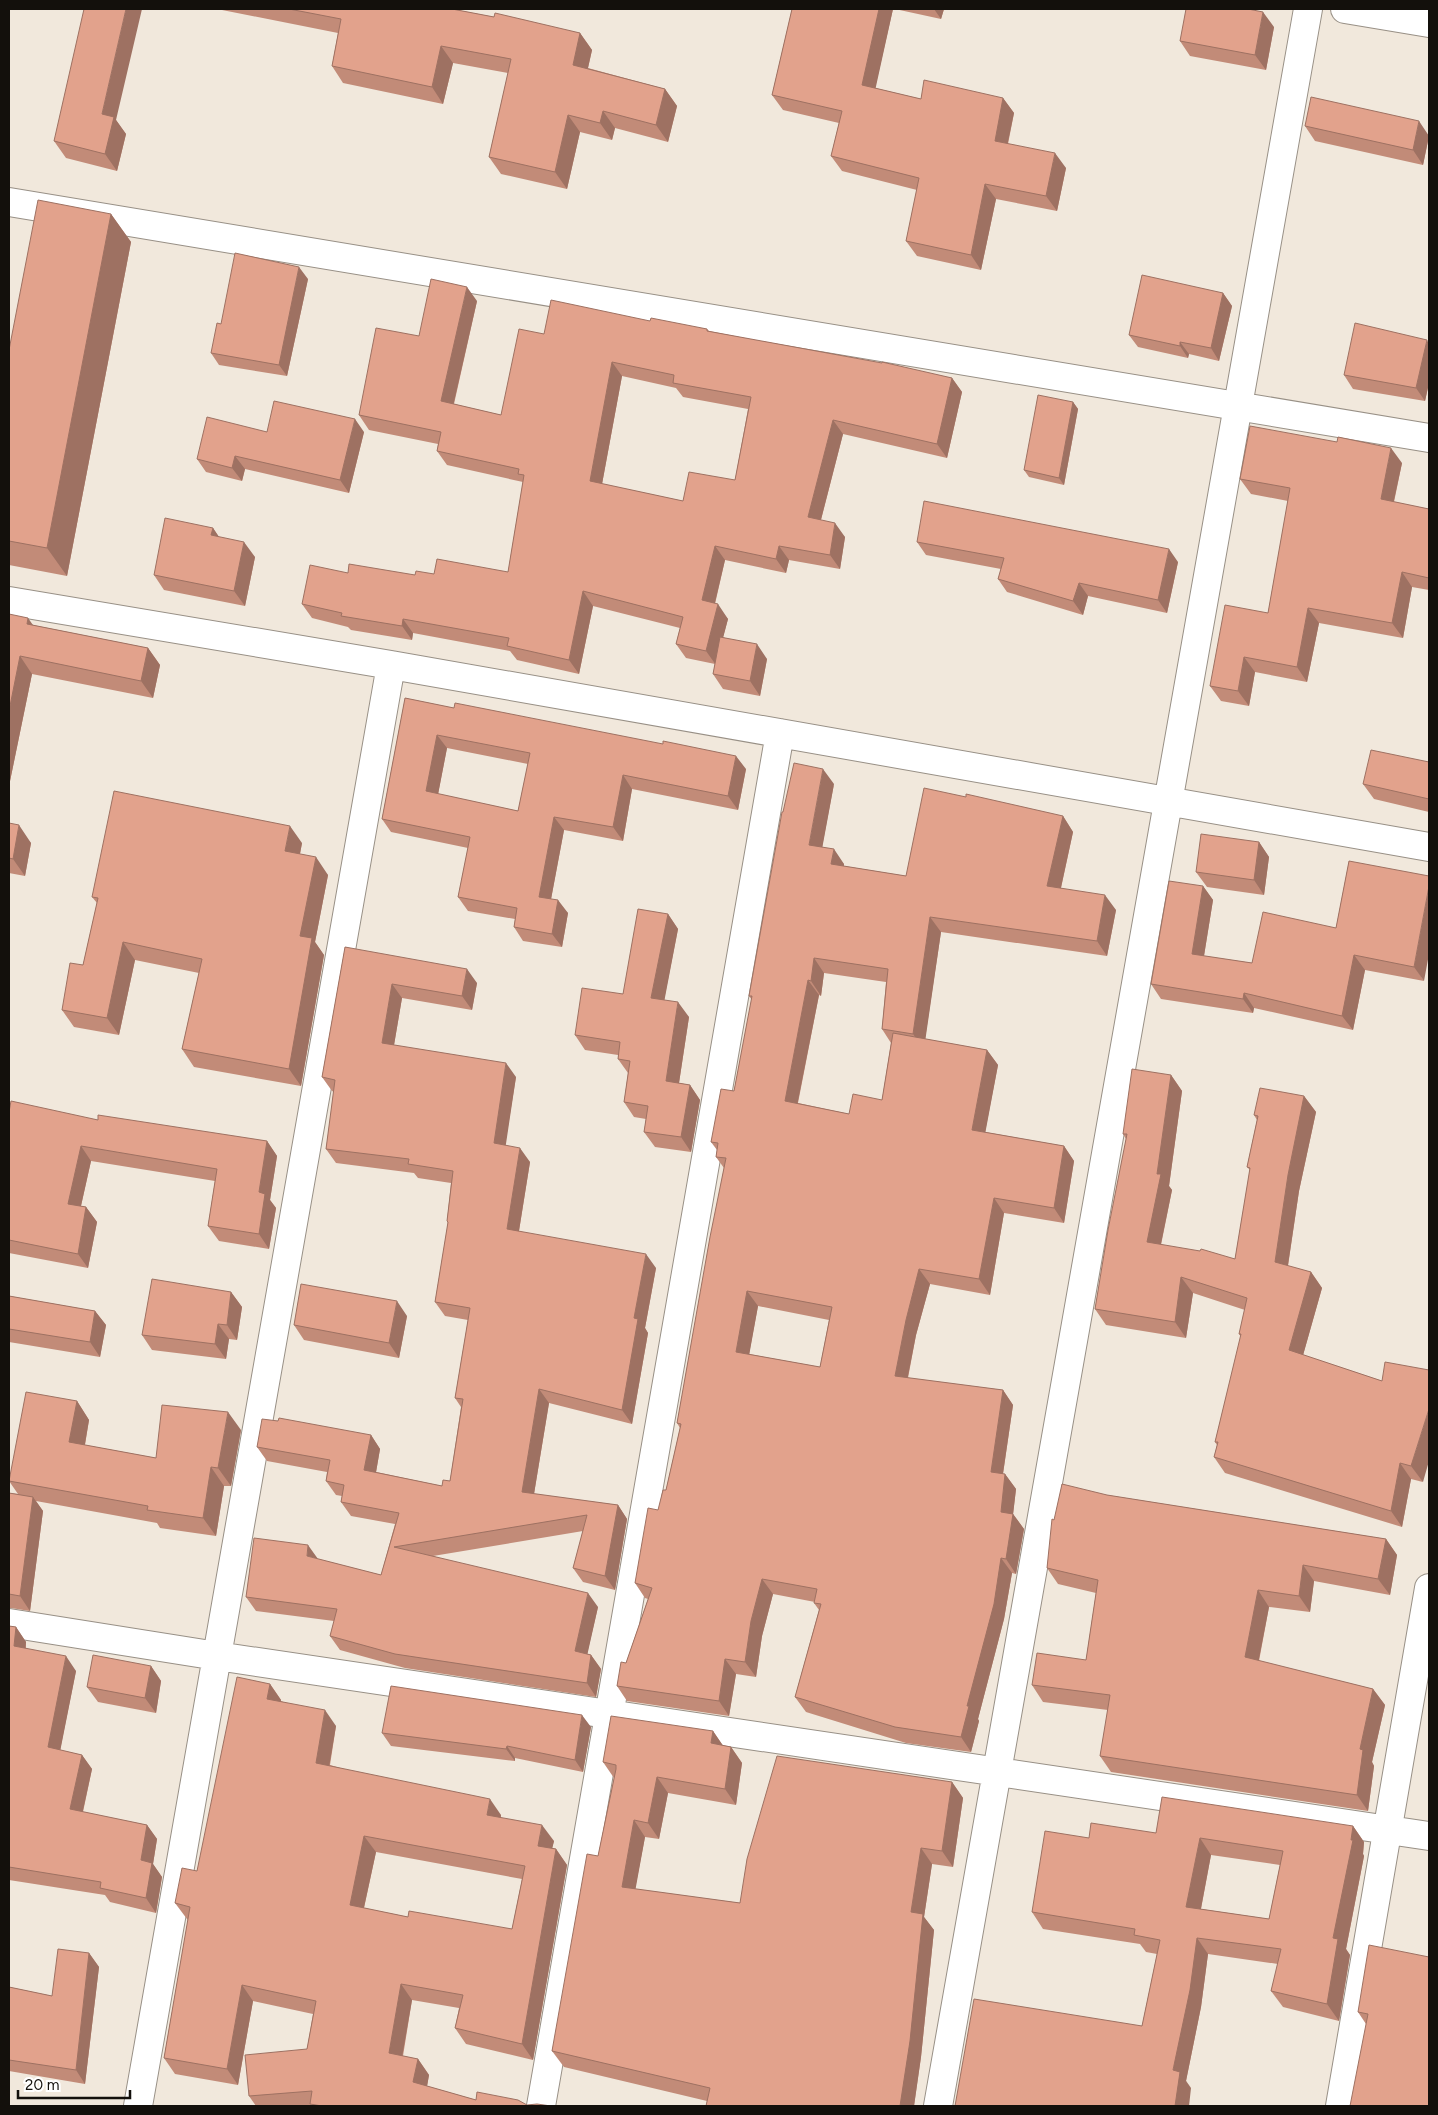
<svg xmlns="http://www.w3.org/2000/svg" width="1438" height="2115" viewBox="0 0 1438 2115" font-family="Figtree,sans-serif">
<rect width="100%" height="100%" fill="#f1e8dc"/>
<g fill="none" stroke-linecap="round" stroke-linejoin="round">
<defs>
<path id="street" d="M1345 9 1429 23
M9 202 1429 438
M9 601 391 665 1429 847
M9 1623 217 1656 1429 1836
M138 2106 391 665
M541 2106 780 733
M938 2106 1308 9
M1340 2106 1429 1588"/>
</defs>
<use href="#street" stroke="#989086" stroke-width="30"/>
<use href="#street" stroke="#fff" stroke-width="28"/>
</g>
<path fill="#c28b78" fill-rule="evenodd" d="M217 9H452L580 33 592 50 588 68 665 89 677 106 668 142 615 128 612 140 580 132 567 189 501 174 489 157 508 73 453 63 443 104 343 83 332 66 338 33Z
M792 9H893L875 88 921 99 1003 98 1014 113 1008 144 1066 168 1057 211 996 199 981 270 917 256 906 241 917 190 842 171 831 156 839 123 783 110 772 95Z
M895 9H944L941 19Z
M1274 27 1266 70 1190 56 1180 41Z
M116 120 126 134 117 171 66 158 54 141Z
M1305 126 1429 136 1423 165 1315 141Z
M111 214 131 242 67 576 9 565V350Z
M308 279 287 376 219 365 211 353 221 324Z
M1223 293 1232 306 1219 361 1189 354 1188 358 1138 347 1129 335Z
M477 301 454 404 501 415 544 334 650 321 707 329 709 331 952 378 962 392 947 458 843 434 821 520 845 537 840 569 789 560 786 573 725 560 715 604 728 619 723 637 767 659 760 696 723 689 713 674 715 664 686 658 676 644 680 628 593 606 579 674 517 660 510 651 413 633 412 640 351 630 348 627 312 618 302 604 348 573 415 575 508 572 523 482 447 465 437 451 438 444 369 430 359 415 419 336ZM622 376 676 388 683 397 748 409 735 480 683 501 602 484Z
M1429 344V383L1425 401 1353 389 1344 375Z
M1073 402 1078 409 1064 485 1029 477 1024 470Z
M267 432H364L349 493 245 469 242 481 206 472 197 459Z
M1402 463 1394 502 1429 509V590L1412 587 1403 638 1319 623 1307 682 1255 672 1249 706 1221 701 1210 686 1268 613 1288 501 1251 494 1240 479Z
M213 528 219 537 255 557 245 606 164 590 154 575Z
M917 542 1178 562 1167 613 1088 596 1083 615 1007 592 998 579 1001 569 926 555Z
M9 614 33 625 148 648 160 665 153 698 32 674 9 786Z
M405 698 746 769 738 810 632 789 623 841 564 830 551 899 568 913 562 947 523 941 514 927 515 919 468 911 458 897 468 848 391 832 382 819ZM447 748 528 764 518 811 438 794Z
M1429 762V812L1374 799 1363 784Z
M834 784 822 847 844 864V866L906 876 1063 816 1073 832 1061 888 1116 910 1107 956 941 932 925 1039 987 1050 998 1065 985 1132 1064 1146 1074 1161 1064 1223 1004 1213 990 1295 930 1284 916 1335 908 1378 1003 1390 1013 1405 1003 1474H1005L1016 1489 1013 1514 1024 1529 1016 1574 1012 1573 1004 1619 978 1719 979 1721 971 1752 906 1743 806 1712 795 1697 819 1610 814 1603 815 1602 773 1594 762 1636 756 1677 736 1674 729 1716 627 1701 617 1686 626 1663 648 1599 645 1598 635 1583 658 1510 666 1490 680 1428 677 1423 724 1168 716 1157 717 1150 711 1142 734 1091 752 1000 749 996ZM824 973 886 982 882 1029 891 1043 882 1100 849 1114 798 1103 819 995 821 996ZM758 1306 829 1320 820 1367 749 1354Z
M9 823 31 843 25 876 9 873Z
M1259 842 1269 857 1264 895 1207 887 1196 872Z
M302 843 300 854 328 875 315 942 324 955 301 1086 194 1067 182 1049 199 973 135 960 119 1035 74 1027 62 1010 83 965 97 903 92 897Z
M1349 861 1424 981 1365 970 1353 1030 1254 1008 1253 1013 1161 999 1151 984 1203 886 1213 900 1204 956 1252 963 1336 928Z
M668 914 678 929 664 1000 689 1017 679 1083 690 1085 700 1100 691 1152 655 1147 644 1132 646 1119 634 1117 624 1102 628 1073 618 1059V1055L585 1050 575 1035 623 994Z
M345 947 477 983 472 1010 402 998 394 1045 516 1077 505 1145 530 1162 519 1231 656 1268 645 1328 648 1333 632 1424 549 1403 534 1494 618 1505 627 1519 615 1590 583 1582 573 1568 583 1531 433 1556 598 1607 587 1654 591 1655 601 1669 596 1697 405 1668 340 1650 330 1636 334 1621 256 1611 246 1597 318 1559 381 1575 395 1524 351 1516 341 1502 342 1496 336 1495 326 1481 327 1472 267 1461 257 1447 371 1435 380 1449 376 1472 442 1486 450 1481 461 1407 455 1398 468 1320 445 1316 435 1302 448 1223 447 1221 451 1183 418 1178 414 1173 336 1163 326 1149 334 1092 332 1091 322 1077Z
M1171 1075 1182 1091 1169 1186 1172 1190 1161 1245 1235 1259 1250 1170 1247 1167 1257 1120 1254 1115 1304 1096 1316 1112 1299 1191 1288 1266 1311 1272 1322 1288 1303 1355 1382 1381 1423 1482 1411 1479 1402 1527 1225 1473 1214 1457 1217 1445 1215 1442 1241 1337 1239 1334 1245 1310 1193 1293 1186 1338 1106 1325 1095 1309 1126 1139 1123 1134Z
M9 1112 98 1120 267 1141 277 1156 270 1200 276 1208 269 1249 219 1241 208 1226 215 1181 91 1161 81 1206 86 1207 97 1222 88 1268 9 1253Z
M231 1292 242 1307 237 1340 229 1339 226 1359 152 1350 142 1335Z
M9 1296 95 1311 106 1325 100 1357 9 1342Z
M407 1316 399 1358 304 1340 294 1325Z
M77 1401 89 1420 85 1445 156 1458 241 1430 231 1486H224L216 1536 160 1528 157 1523 36 1501 43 1511 30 1611 11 1608H9V1493L18 1494 9 1481Z
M1107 1495 1386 1539 1397 1555 1390 1595 1314 1581 1310 1612 1269 1607 1259 1661 1373 1689 1385 1705 1372 1762 1374 1766 1368 1811 1111 1772 1100 1756 1108 1710 1043 1702 1032 1685 1086 1660 1096 1593 1058 1584 1047 1568 1054 1520Z
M9 1626 16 1627 26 1642V1648L76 1671 60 1750 82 1755 92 1769 83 1812 147 1825 157 1839 153 1864 162 1877 156 1913 110 1902 105 1895 9 1880Z
M151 1666 161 1681 156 1713 98 1702 87 1687Z
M270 1684 281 1700V1701L336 1726 330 1765 501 1815V1818L554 1841 552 1848 556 1849 567 1865 533 2060 466 2044 455 2028 459 2008 412 2000 403 2056 418 2059 429 2075 427 2086 476 2100 527 2105 551 2106H256L249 2096 307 2049 313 2014 253 2001 238 2085 175 2074 164 2058 188 1920 187 1919 175 1903 197 1871ZM376 1852 522 1879 512 1929 408 1917 364 1908Z
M591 1727 583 1772 515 1758V1761L391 1746 382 1733Z
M713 1731 723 1746 731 1747 742 1763 736 1805 668 1793 659 1839 645 1837 635 1889 740 1903 952 1782 963 1798 953 1867 932 1864 924 1917 934 1930 921 2057 914 2106H706L707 2101 564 2067 552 2051 598 1856 614 1778 603 1762Z
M1353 1826 1364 1842 1363 1854 1364 1856 1346 1949 1350 1955 1339 2021 1283 2007 1271 1991 1278 1964 1208 1954 1201 2007 1186 2081 1191 2088 1142 2026 1157 1954 1146 1952 1140 1944 1043 1929 1032 1912 1089 1838 1156 1833ZM1211 1855 1280 1865 1269 1919 1201 1909Z
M89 1953 99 1967 85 2084 9 2071V1987L52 1996Z
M1429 1957 1366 2024 1358 2012Z"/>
<path fill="#9e7162" d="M126 9H142L116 120 126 134 117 171 105 154 102 114Z
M879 9H893L873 100 862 85Z
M934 9H944L941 19Z
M1263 12 1274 27 1266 70 1255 55Z
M580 33 592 50 585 81 573 65Z
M441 46 453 63 443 104 432 87Z
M665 89 677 106 668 142 656 125Z
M1003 98 1014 113 1005 156 995 141Z
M603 111 615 128 612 140 600 123Z
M568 115 580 132 567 189 555 172Z
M1419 121 1429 136 1423 165 1413 150Z
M1055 153 1066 168 1057 211 1046 196Z
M985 184 996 199 981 270 971 255Z
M111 214 131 242 67 576 47 548Z
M299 267 308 279 287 376 279 365Z
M467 287 477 301 451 415 441 401Z
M1223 293 1232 306 1219 361 1211 348Z
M1427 340 1429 344V383L1425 401 1416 388Z
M1180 342 1189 354 1188 358 1180 346Z
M612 362 622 376 600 495 590 481Z
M952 378 962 392 947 458 937 444Z
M1073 402 1078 409 1064 485 1059 478Z
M355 419 364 432 349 493 340 480Z
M833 420 843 434 818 531 808 517Z
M1391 448 1402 463 1391 514 1381 499Z
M235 456 245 469 242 481 232 468Z
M835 523 845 537 840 569 830 555Z
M213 528 223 543 211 535Z
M244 542 255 557 245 606 234 591Z
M715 546 725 560 712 615 702 600Z
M779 546 789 560 786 573 776 559Z
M1169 549 1178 562 1167 613 1158 600Z
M1402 572 1412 587 1403 638 1392 623Z
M1079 583 1088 596 1083 615 1073 601Z
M583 591 593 606 579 674 569 660Z
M718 604 728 619 716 665 706 651Z
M1308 608 1319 623 1307 682 1297 667Z
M28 618 40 635 27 624Z
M403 619 413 633 412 640 402 626Z
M757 644 767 659 760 696 750 681Z
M148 648 160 665 153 698 141 681Z
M20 656 32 674 9 786V711Z
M1244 657 1255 672 1249 706 1238 691Z
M437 735 447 748 436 805 426 791Z
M736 756 746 769 738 810 728 796Z
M823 769 834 784 820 860 809 845Z
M623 775 632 789 623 841 613 827Z
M1063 816 1073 832 1058 901 1047 886Z
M554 817 564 830 549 910 539 897Z
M19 825 31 843 25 876 13 859Z
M290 826 302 843 297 869 285 851Z
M1259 842 1269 857 1264 895 1254 880Z
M834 849 844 864 842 879 831 864Z
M316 857 328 875 315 942 324 955 301 1086 289 1069 300 936Z
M1203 886 1213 900 1202 968 1192 954Z
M1429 886V954L1424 981 1414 967Z
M1105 895 1116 910 1107 956 1097 941Z
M558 900 568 913 562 947 552 934Z
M668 914 678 929 662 1013 651 998Z
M930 917 941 932 924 1049 913 1034Z
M123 942 135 960 119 1035 107 1018Z
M1354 955 1365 970 1353 1030 1342 1016Z
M814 958 824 973 821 996 811 981Z
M467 969 477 983 472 1010 462 996Z
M808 980 819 995 795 1116 785 1101Z
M392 984 402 998 392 1057 382 1043Z
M1244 993 1254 1008 1253 1013 1243 999Z
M678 1002 689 1017 677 1096 666 1081Z
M987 1050 998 1065 983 1145 972 1130Z
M506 1063 516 1077 504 1157 494 1143Z
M1171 1075 1182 1091 1169 1186 1172 1190 1158 1258 1147 1242 1157 1174Z
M690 1085 700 1100 691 1152 681 1137Z
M1304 1096 1316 1112 1299 1191 1286 1278 1275 1262 1288 1175Z
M267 1141 277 1156 270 1200 276 1208 269 1249 259 1234V1192Z
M81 1146 91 1161 78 1219 68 1204Z
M1064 1146 1074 1161 1064 1223 1054 1208Z
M520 1148 530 1162 517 1243 507 1229Z
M994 1198 1004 1213 990 1295 979 1279Z
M86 1207 97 1222 88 1268 78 1254Z
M646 1254 656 1268 645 1328 648 1333 632 1424 622 1410 634 1318Z
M919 1269 930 1284 916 1335 905 1391 895 1376 906 1320Z
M1311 1272 1322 1288 1300 1366 1289 1350Z
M1181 1277 1193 1293 1186 1338 1175 1322Z
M747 1291 758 1306 747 1367 736 1352Z
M231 1292 242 1307 237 1340 227 1325Z
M397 1301 407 1316 399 1358 389 1343Z
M95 1311 106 1325 100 1357 90 1342Z
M218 1324 229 1339 226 1359 215 1344Z
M539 1389 549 1403 532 1506 522 1492Z
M1003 1390 1013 1405 1001 1487 991 1472Z
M77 1401 89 1420 82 1461 69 1442Z
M1429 1409V1461L1423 1482 1411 1466Z
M228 1412 241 1430 231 1486 218 1468Z
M371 1435 380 1449 374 1484 364 1470Z
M1400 1463 1411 1479 1402 1527 1391 1511Z
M211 1467 224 1486 216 1536 203 1518Z
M1005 1474 1016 1489 1013 1515V1514L1024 1529 1016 1574 1006 1559 1001 1512Z
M33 1497 43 1511 30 1611 20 1596Z
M618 1505 627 1519 615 1590 605 1576Z
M1386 1539 1397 1555 1390 1595 1378 1579Z
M308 1545 318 1559 307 1556Z
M1001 1558 1012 1573 1004 1619 978 1719 979 1721 971 1752 961 1737 967 1706Z
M1303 1565 1314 1581 1310 1612 1299 1596Z
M762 1579 773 1594 762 1636 756 1677 745 1662 751 1621Z
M1258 1590 1269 1607 1256 1674 1245 1657Z
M588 1593 598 1607 585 1665 575 1651Z
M16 1627 26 1642 24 1660 14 1646Z
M591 1655 601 1669 596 1697 587 1683Z
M66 1656 76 1671 58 1762 48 1747Z
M725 1659 736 1674 729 1716 719 1701Z
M151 1666 161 1681 156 1713 145 1698Z
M270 1684 281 1700 278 1715 267 1699Z
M1373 1689 1385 1705 1372 1762 1374 1766 1368 1811 1357 1795 1360 1749Z
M325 1710 336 1726 327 1779 316 1763Z
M582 1715 591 1727 583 1772 575 1760Z
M713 1731 724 1747 711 1743Z
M507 1746 515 1758V1761L506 1749Z
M731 1747 742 1763 736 1805 725 1789Z
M82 1755 92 1769 80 1824 70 1809Z
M657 1777 668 1793 659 1839 648 1823Z
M952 1782 963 1798 953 1867 942 1851Z
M490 1799 501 1815 498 1831 487 1815Z
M634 1820 645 1837 633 1903 622 1887Z
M147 1825 157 1839 153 1864 162 1877 156 1913 146 1898 141 1860Z
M542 1825 554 1841 549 1862 538 1846Z
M1353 1826 1364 1842 1363 1854 1364 1856 1346 1949 1350 1955 1339 2021 1327 2004 1333 1938 1351 1840Z
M364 1836 376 1852 361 1921 350 1905Z
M1200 1838 1211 1855 1198 1924 1186 1907Z
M921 1848 932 1864 924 1917 934 1930 921 2057 914 2106H900L911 1912Z
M556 1849 567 1865 533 2060 522 2044Z
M1197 1938 1208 1954 1201 2007 1186 2081 1191 2088 1189 2106H1175L1173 2070Z
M89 1953 99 1967 85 2084 76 2070Z
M401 1984 412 2000 400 2069 389 2053Z
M242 1985 253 2001 238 2085 227 2069Z
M418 2059 429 2075 425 2098 413 2082Z"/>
<path fill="#e2a28c" stroke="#9e7162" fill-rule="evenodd" d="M84 9H126L102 114 114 117 105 154 54 141Z
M289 9H452L494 17 495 13 580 33 573 65 665 89 656 125 603 111 600 123 568 115 555 172 489 157 511 59 441 46 432 87 332 66 341 19Z
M792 9H879L862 85 921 99 924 80 1003 98 995 141 1055 153 1046 196 985 184 971 255 906 241 919 178 831 156 842 111 772 95Z
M1186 9H1248L1263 12 1255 55 1180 41Z
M1311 97 1419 121 1413 150 1305 126Z
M38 200 111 214 47 548 9 541V350Z
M235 253 299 267 279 365 211 353 217 323 221 324Z
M1142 275 1223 293 1211 348 1180 342V346L1129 335Z
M431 279 467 287 441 401 501 415 519 329 544 334 551 300 650 321 651 318 707 329V331L882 363V362L952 378 937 444 833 420 808 517 835 523 830 555 779 546 776 559 715 546 702 600 718 604 706 651 676 644 683 617 583 591 569 660 507 646 509 638 403 619 402 626 341 616 342 613 302 604 310 565 348 573 349 564 415 575 416 571 434 574 437 559 508 572 524 475 518 474 519 469 437 451 441 432 359 415 376 328 419 336ZM612 362 674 375 673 383 751 397 735 480 689 472 683 501 590 481Z
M1355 323 1427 340 1416 388 1344 375Z
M1038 395 1073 402 1059 478 1024 470Z
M274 401 355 419 340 480 235 456 232 468 197 459 207 417 267 432Z
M1250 426 1337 442 1338 437 1391 448 1381 499 1429 509V578L1402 572 1392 623 1308 608 1297 667 1244 657 1238 691 1210 686 1225 605 1268 613 1290 488 1240 479Z
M924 501 1169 549 1158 600 1079 583 1073 601 998 579 1004 558 917 542Z
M165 518 213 528 211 535 244 542 234 591 154 575Z
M9 614 28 618 27 624 148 648 141 681 20 656 9 711Z
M720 637 757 644 750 681 713 674Z
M405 698 454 708 455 703 663 744V741L736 756 728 796 623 775 613 827 554 817 539 897 558 900 552 934 514 927 517 908 458 897 470 837 382 819ZM437 735 530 753 518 811 426 791Z
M1371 750 1429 762V799L1363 784Z
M794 763 823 769 809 845 834 849 831 864 906 876 924 788 966 797V794L1063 816 1047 886 1105 895 1097 941 930 917 913 1034 882 1029 888 969 814 958 811 981 808 980 785 1101 849 1114 853 1094 882 1100 893 1033 987 1050 972 1130 1064 1146 1054 1208 994 1198 979 1279 919 1269 906 1320 895 1376 1003 1390 991 1472 1005 1474 1001 1512 1013 1514 1006 1559 1001 1558 994 1604 967 1706H969L961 1737 895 1727 795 1697 821 1604 814 1603 817 1589 762 1579 751 1621 745 1662 725 1659 719 1701 617 1686 621 1662 626 1663 652 1588 635 1583 648 1508 658 1510 663 1490H666L681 1424 677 1423 710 1237 726 1158 716 1157 718 1143 711 1142 721 1089 734 1091 752 996H749L782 812H783ZM747 1291 832 1307 820 1367 736 1352Z
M114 791 290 826 285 851 316 857 300 936 312 938 289 1069 182 1049 202 959 123 942 107 1018 62 1010 70 963 83 965 98 898 92 897Z
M9 823 19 825 13 859 9 858Z
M1201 834 1259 842 1254 880 1196 872Z
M1349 861 1429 876V886L1414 967 1354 955 1342 1016 1244 993 1243 999 1151 984 1169 881 1203 886 1192 954 1252 963 1263 912 1336 928Z
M638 909 668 914 651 998 678 1002 666 1081 690 1085 681 1137 644 1132 648 1106 624 1102 630 1061 618 1059 620 1042 575 1035 582 988 623 994Z
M345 947 467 969 462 996 392 984 382 1043 506 1063 494 1143 520 1148 507 1229 646 1254 634 1318 638 1319 622 1410 539 1389 522 1492 618 1505 605 1576 573 1568 587 1515 394 1547 588 1593 575 1651 591 1655 587 1683 395 1654 330 1636 337 1609 246 1597 254 1538 308 1545 307 1556 381 1575 399 1513 341 1502 344 1485 326 1481 330 1460 257 1447 262 1419 278 1421 279 1418 371 1435 364 1470 442 1486 443 1480 450 1481 463 1399 455 1398 470 1308 435 1302 448 1222 447 1221 453 1171 408 1164 409 1159 326 1149 335 1080 322 1077Z
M1132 1069 1171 1075 1157 1174H1161L1147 1242 1200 1251 1201 1249 1235 1259 1250 1168 1247 1167 1258 1116 1254 1115 1260 1088 1304 1096 1288 1175 1275 1262 1311 1272 1289 1350 1382 1381 1385 1362 1429 1370V1409L1411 1466 1400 1463 1391 1511 1214 1457 1218 1442H1215L1241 1334H1239L1247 1298 1181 1277 1175 1322 1095 1309 1108 1230 1127 1134H1123Z
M11 1101 98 1120V1115L267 1141 259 1192 265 1194 259 1234 208 1226 217 1169 81 1146 68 1204 86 1207 78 1254 9 1240V1112Z
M152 1279 231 1292 227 1325 218 1324 215 1344 142 1335Z
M301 1284 397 1301 389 1343 294 1325Z
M9 1296 95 1311 90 1342 9 1329Z
M26 1392 77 1401 69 1442 156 1458 162 1405 228 1412 218 1468 211 1467 203 1518 147 1510 148 1506 9 1481Z
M1062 1484 1107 1495 1386 1539 1378 1579 1303 1565 1299 1596 1258 1590 1245 1657 1373 1689 1360 1749 1363 1750 1357 1795 1100 1756 1110 1695 1032 1685 1037 1653 1086 1660 1098 1580 1047 1568 1052 1519 1054 1520Z
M9 1493 33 1497 20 1596 9 1594Z
M9 1626 16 1627 14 1646 66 1656 48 1747 82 1755 70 1809 147 1825 141 1860 152 1863 146 1898 100 1888 101 1882 9 1867Z
M93 1655 151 1666 145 1698 87 1687Z
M237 1677 270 1684 267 1699 325 1710 316 1763 490 1799 487 1815 542 1825 538 1846 556 1849 522 2044 455 2028 463 1995 401 1984 389 2053 418 2059 413 2082 476 2100 477 2092 518 2100 527 2105 537 2104 551 2106H322L310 2104 312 2091 249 2096 245 2055 307 2049 316 2001 242 1985 227 2069 164 2058 190 1907 175 1903 182 1868 197 1871ZM364 1836 525 1866 512 1929 409 1911 408 1917 350 1905Z
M391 1686 582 1715 575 1760 507 1746 506 1749 382 1733Z
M611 1716 713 1731 711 1743 731 1747 725 1789 657 1777 648 1823 634 1820 622 1887 740 1903 747 1859 777 1756 952 1782 942 1851 921 1848 911 1912 923 1914 910 2041 900 2106H706L710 2088 552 2051 587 1854 598 1856 616 1769V1765L603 1762Z
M1162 1797 1353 1826 1351 1840H1353L1333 1938 1338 1939 1327 2004 1271 1991 1281 1949 1197 1938 1190 1990 1173 2070 1180 2072 1175 2106H955L974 1999 1142 2026 1160 1940 1134 1935 1135 1929 1032 1912 1045 1831 1089 1838 1091 1823 1156 1833ZM1200 1838 1283 1851 1269 1919 1186 1907Z
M1369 1945 1429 1957V2106H1350L1368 2014 1358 2012Z
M58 1949 89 1953 76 2070 9 2060V1987L52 1996Z"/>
<rect width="1438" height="2115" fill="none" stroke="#13100c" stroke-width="20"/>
<path d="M18 2090v8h112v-8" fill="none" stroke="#13100c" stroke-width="2.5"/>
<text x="25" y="2090" font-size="15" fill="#13100c" stroke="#ffffff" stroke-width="4" paint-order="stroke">20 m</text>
</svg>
